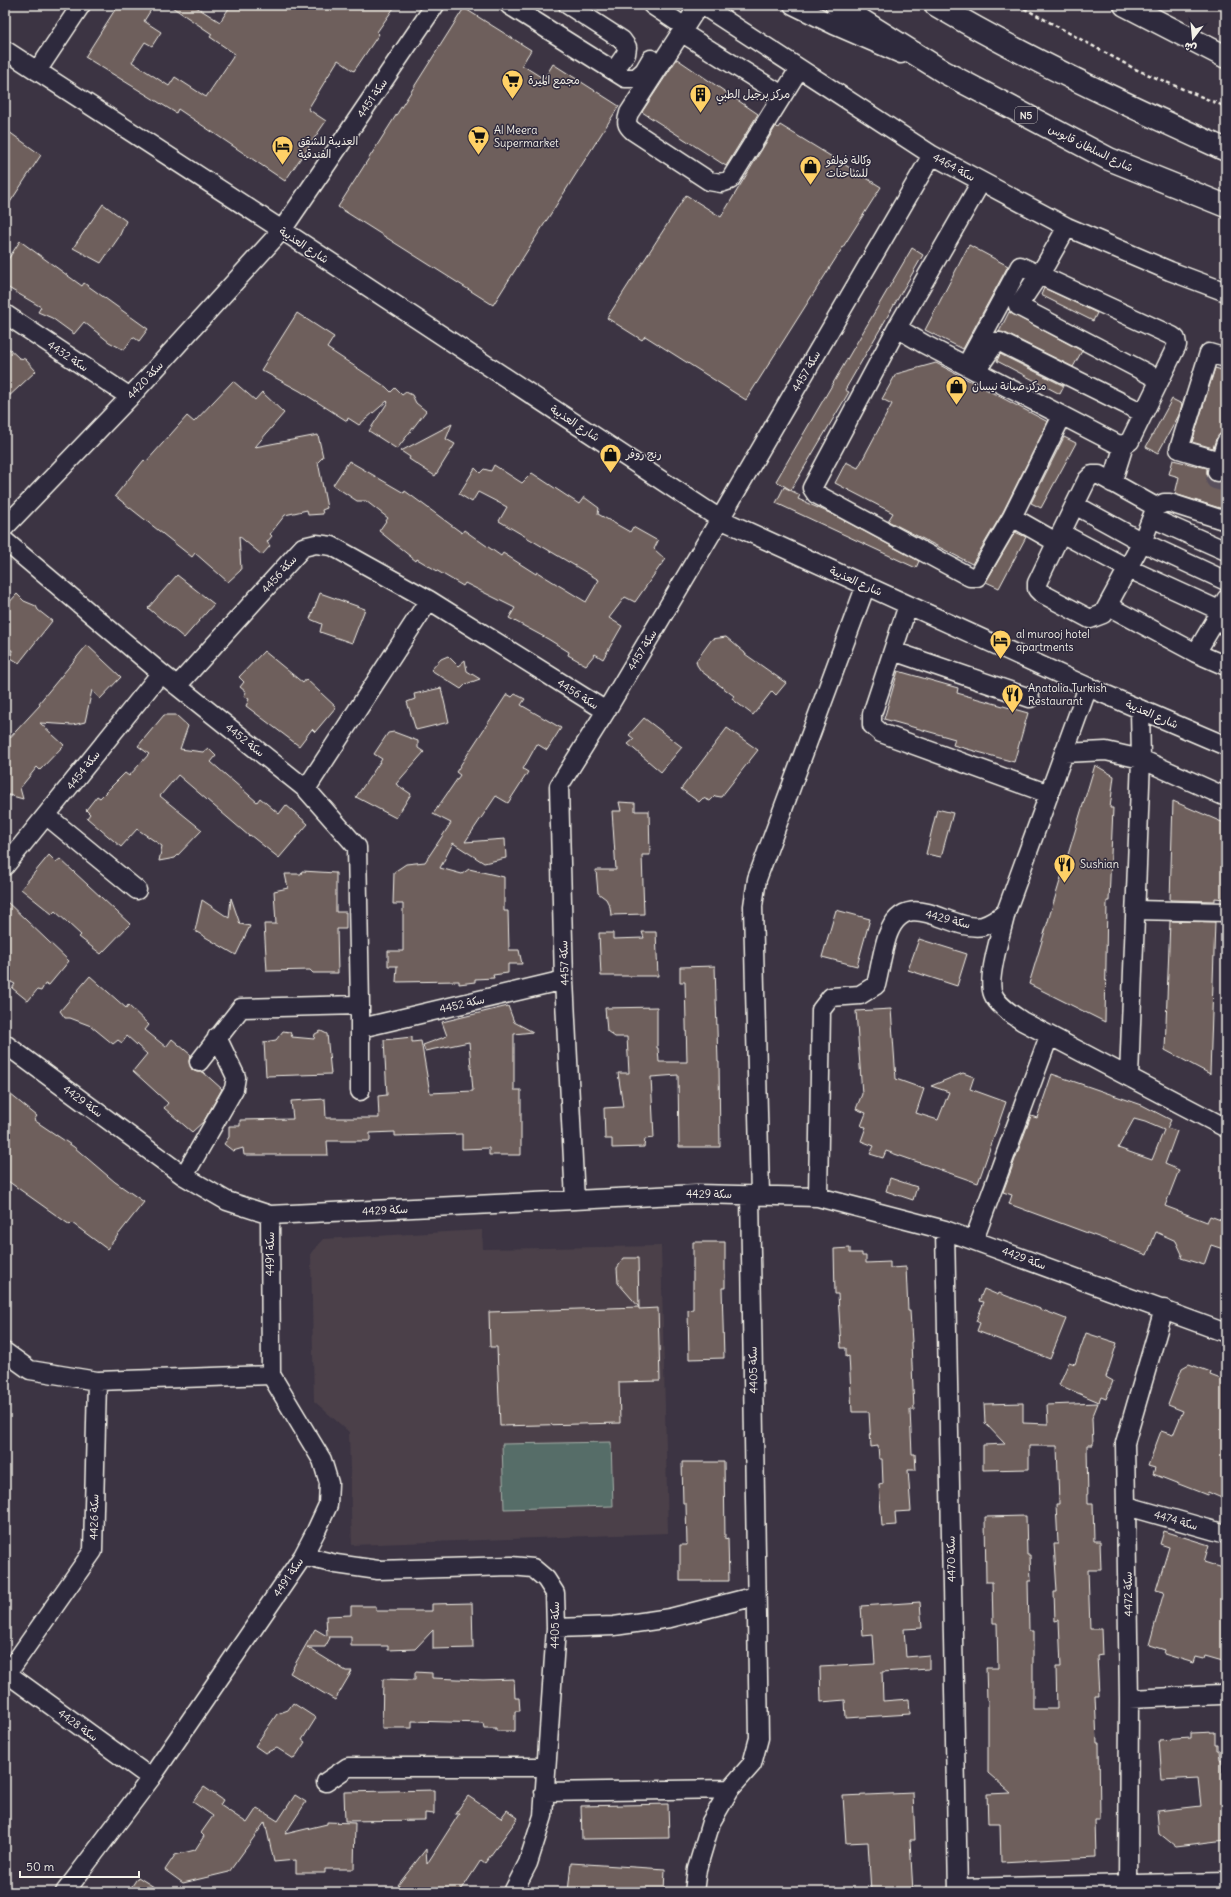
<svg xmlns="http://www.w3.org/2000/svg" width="1231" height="1897" viewBox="0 0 1231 1897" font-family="Delius,'Playpen Sans Arabic',sans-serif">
<rect width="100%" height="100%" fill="#3c3443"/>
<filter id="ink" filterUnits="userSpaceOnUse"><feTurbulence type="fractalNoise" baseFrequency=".025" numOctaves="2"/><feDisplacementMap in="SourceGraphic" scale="8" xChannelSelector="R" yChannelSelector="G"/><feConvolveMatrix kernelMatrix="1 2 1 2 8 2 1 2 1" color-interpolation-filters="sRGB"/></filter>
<g filter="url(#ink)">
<path fill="#4b414a" d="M482 1230 483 1249 661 1246 668 1533 352 1545 349 1432 314 1401 311 1253 323 1239Z"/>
<path fill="#576d68" stroke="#a6afa8" d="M611 1442 613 1506 504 1509 502 1444Z"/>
<path fill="#6e5e5c" stroke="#f4f1e8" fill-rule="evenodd" d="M118 5H154L144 21 161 32 152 46 145 42 132 62 169 86 175 77 206 97 235 54 210 37 212 34 169 5H193L220 22 231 5H396L377 32 379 34 354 71 338 60 308 109 326 121 285 181 178 109 176 113 85 57Z
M464 8 531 50 522 65 544 79 553 64 619 106 493 305 338 207Z
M677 59 758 114 726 166 642 112Z
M780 125 881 187 746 400 645 336 642 340 607 318 686 195 721 217 776 126 778 128Z
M5 129 41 155 5 210Z
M103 204 126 221 119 237 101 263 73 248Z
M20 241 82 286 84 283 148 329 139 341 133 337 124 350 109 342 84 322 74 334 52 318 38 312 41 307 5 286V264Z
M969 245 1008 266 963 349 925 330Z
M912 248 923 255 845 390 849 392 791 490 776 481Z
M1044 288 1097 313 1093 321 1041 295Z
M1009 312 1082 351 1073 367 1005 333 999 332Z
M297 313 334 337 327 348 386 387 391 392 395 388 402 395 406 392 412 395 416 403 426 411 397 449 369 431 388 402 387 401 359 425 348 418 347 421 300 391 261 370Z
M5 345 19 358 25 359 36 371 5 400Z
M1000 354 1064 386 1060 394 997 361Z
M936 363 1048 422 1003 512 972 564 888 521 893 513 835 483 846 462 858 468 892 404 882 399 896 374Z
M1215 368 1226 371V422L1223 432 1216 439 1213 448 1192 442Z
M233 381 255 400 262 392 284 413 255 447 318 435 323 457 318 462 327 508 322 510 323 514 308 515 307 510 285 515 270 534 272 536 267 542 270 546 262 555 239 536 241 570 228 582 195 553 192 557 115 496 144 460 146 462 187 416 194 422Z
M1172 399 1182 404 1179 415 1158 453 1146 447Z
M452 424 446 439 455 444 435 476 409 459 410 457 401 451Z
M1064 437 1076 443 1041 508 1031 503Z
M1173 460 1207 468V475L1214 482H1220L1226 477V510L1175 494 1179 477 1169 474Z
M349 461 404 493 405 491 462 533 464 530 501 556 503 553 536 574 537 572 586 602 599 580 499 521 507 507 478 492 472 502 459 494 475 468 480 473 484 469 491 471 494 465 522 483 532 473 579 504 584 497 599 508 598 514 630 532 633 527 658 541 654 549 665 559 635 602 625 597 609 618 622 626 603 659 595 654 586 665 568 655 569 652 548 639 509 618 515 608 465 583 463 586 417 559 416 561 379 531 388 518 366 501H357L333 485Z
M784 487 800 495 798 499 834 515 919 561 916 568 776 503Z
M1015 532 1026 537 999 588 986 582Z
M177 575 214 604 184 638 148 608Z
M320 593 365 609 352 643 320 632 322 624 310 619Z
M17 594 24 601 36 606 38 610 52 621 19 663 11 658 12 650H5V607Z
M726 637 745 653V654L786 683 776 695 772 691 753 715 732 699 734 696 701 671 697 665 696 661 712 639Z
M87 645 121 677 100 699 92 690 85 722 73 725 40 723 64 745 40 770 37 767 20 788 23 799 5 794V743L40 705 39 703Z
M264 651 303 683 306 679 336 707 315 732 312 729 299 746 246 706 249 699 244 696 246 692 240 687 244 682 239 677Z
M448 656 458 666 465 660 467 671 480 679 466 684 461 689 431 670 441 659Z
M898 671 958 688 957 693 1028 713 1014 762 953 745 955 739 884 719Z
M441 688 449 722 416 730 407 702 415 699 414 694Z
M507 694 512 697 515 694 525 699 521 705 561 728 547 750 537 744 523 769 528 772 508 803 496 796 465 842 505 839 506 858 484 863 453 843 440 868 462 874 469 869 504 877V911H508L509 950H519L522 964H508V973L493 975 494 978 475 979V982L459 984V981L396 982 397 966H388V951H403V904H393L394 872 406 864 425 862 451 823 433 814 460 775 456 772Z
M164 715H176L188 726 180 749 203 752 208 748 216 756 211 762 257 802 260 798 279 814 286 805 308 824 279 858 250 835 249 836 178 775 160 796 202 830 175 858 159 861 162 846 137 829 121 847 87 818 90 814 86 810 97 796 100 798 125 773 129 776 149 754 138 746Z
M644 718 682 747 661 772 628 744 634 739 629 735Z
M727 728 758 750 721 797 715 796 710 801 703 798 699 802 681 789Z
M394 732 418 741V748L424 752 396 784 411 794 396 818 356 797 382 759 374 754 388 733Z
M1095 765 1114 776 1110 808H1113L1109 901H1107L1105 1022 1029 984Z
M1173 801 1224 823V899L1215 898V901L1170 900Z
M619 802 635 803V811H649L650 855H642L644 914 611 915 610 907 606 899 598 893 596 870H616L612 811H621Z
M937 809 953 813 941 857 926 854Z
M49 855 56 862 60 859 130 924 101 954 79 937 81 935 55 911 52 914 21 889Z
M302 871 336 873V912H346V929H337L338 973H313L310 970 267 971 264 924H276L274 891 288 888 285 874H301Z
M231 898 240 924 250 926 236 955 195 931 202 900 229 918Z
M5 900 69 961 49 985 45 984 41 991 37 990 28 1001 12 988 15 984 5 979Z
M836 910 870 919 857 966 822 957Z
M1170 921 1215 922 1210 1074 1165 1050Z
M642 932H656L658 976H601L599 933H613V939L644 938Z
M919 939 967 954 957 986 908 970Z
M715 966 718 1062H719L720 1147H679L678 1075 651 1077 654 1138 645 1139 644 1147 612 1148V1139H605L604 1108 623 1107 618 1073H629L627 1037H615L607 1031 605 1008 657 1007V1048H658L659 1062H687L685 982H680V967Z
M90 976 126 1008 128 1005 149 1025 145 1030 166 1047 172 1039 191 1055 189 1061 192 1070 197 1072H203L222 1089 204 1121 192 1132 164 1108 168 1103 133 1071 147 1054 127 1036 122 1043 118 1040 113 1044 91 1026 70 1018H65L60 1011Z
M508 1006 514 1022 533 1032 514 1034V1090H521V1155H489V1148L462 1149V1134L395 1136V1132L370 1133V1141H327L328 1155H244L243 1148 233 1151 224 1144 229 1137V1126H240V1120L293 1119 291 1101 325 1099 326 1118H379L378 1096 387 1095 384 1040 412 1037V1042L421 1041 430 1093 473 1091 469 1042 425 1051 423 1045 447 1036 442 1022Z
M891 1009 896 1079 924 1089 916 1113 938 1120 949 1092 931 1086 963 1073 974 1077 970 1089 1006 1102 978 1183 886 1151 883 1158 870 1154 874 1146 861 1141 866 1127 861 1126 866 1113 856 1109 862 1094 856 1011Z
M283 1031 290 1032 292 1037 314 1039 315 1034 321 1031 327 1034 331 1074 266 1076 264 1042 276 1040Z
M1052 1074 1142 1105 1171 1120 1167 1128 1177 1131 1165 1164 1179 1170 1165 1206 1207 1222 1210 1216 1226 1222V1250L1211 1245 1204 1265 1181 1258 1182 1254 1176 1241 1156 1232 1147 1255 1009 1204 1012 1195 1003 1192 1031 1116 1037 1118ZM1134 1119 1145 1122 1164 1130 1152 1160 1118 1148Z
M5 1090 37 1116 34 1120 74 1147 115 1182 144 1202 107 1249 72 1223 70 1225 5 1179Z
M890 1178 917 1187 913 1200 886 1191Z
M693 1242H725V1288H722L724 1358 689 1359 688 1310 693 1309Z
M850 1248V1253H862V1256H866V1263L890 1262V1268L906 1267 908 1311H910L912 1342H911L914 1410H910L912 1454H915L916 1470H908L911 1511 895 1512 896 1525 882 1526 879 1485 883 1484 882 1459H879L878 1446 871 1447 869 1412H852L849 1356 846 1357V1348H841L838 1294H835L834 1249Z
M624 1258H638L639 1309 658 1308 660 1381 619 1382 620 1423 500 1426 497 1347H490L489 1312 639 1307 618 1283 617 1268Z
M984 1289 998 1295 999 1293 1066 1319 1050 1359 977 1331 980 1323 976 1321 984 1302 979 1301Z
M1086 1333 1117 1343 1106 1377 1113 1381 1106 1399 1101 1397 1099 1402 1059 1385 1069 1362 1075 1364Z
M1189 1364 1211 1372 1210 1375 1226 1381V1500L1208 1492 1207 1495 1153 1474 1155 1468 1148 1466 1161 1431 1173 1435 1183 1411 1168 1405 1182 1368Z
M1023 1403V1423L1048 1424 1047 1405 1098 1403 1092 1418 1093 1445H1087L1088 1503H1093L1094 1541H1100L1101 1570H1088L1090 1629H1101L1102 1655 1097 1656 1099 1696H1095L1097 1743H1099L1100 1820H1095L1096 1857 1001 1862 1000 1824H988L987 1794 1011 1793 988 1773V1700H987L986 1668H998L997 1623H993L992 1582H986L985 1517 1026 1516 1027 1555H1030L1031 1581H1028L1029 1631H1033V1709H1057L1056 1667H1061L1059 1620 1055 1621 1054 1592H1057L1054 1543H1058L1056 1504H1059L1057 1446H1029V1469L983 1470V1445L1005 1444 985 1423 984 1404Z
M682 1462H724L725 1539 728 1538 729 1581H680V1545H687L686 1504H683Z
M1164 1531 1209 1545 1204 1562 1226 1569V1662L1205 1656 1204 1659 1196 1657 1194 1663 1164 1654 1165 1650 1149 1645 1164 1592 1156 1590 1169 1547 1160 1544Z
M920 1602 922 1628 904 1629 906 1657 929 1655V1669L882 1672 883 1701 909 1699 910 1714 846 1718 845 1700 821 1702 820 1667 875 1664 873 1635 863 1636 861 1606Z
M472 1603 473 1648 433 1649V1630L415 1649 388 1650V1646H351V1637H329L330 1638 325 1647H307L346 1671H352L335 1700 290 1673 315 1629 327 1636 326 1616 351 1615V1606H376V1611H432V1604Z
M415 1672 432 1673V1678L483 1680 514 1679 515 1698H519L520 1711H515V1731H496V1728H484L483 1723 412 1721V1728H382L383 1679 415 1680Z
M293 1703 316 1718 302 1740 305 1742 294 1759 277 1748 265 1753 255 1746 277 1714 288 1710Z
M1215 1732V1744H1217V1750H1219L1220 1760 1222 1759 1224 1798H1226V1840L1175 1846 1159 1833 1157 1811 1201 1806 1198 1778 1162 1780 1159 1740 1191 1738V1733Z
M204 1787 223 1800 220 1805 247 1823 257 1808 278 1821 295 1795 306 1802 285 1834 327 1824V1822L355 1823 354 1869H325V1873H296V1860L274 1862 265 1822 229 1872 183 1883 165 1870 175 1855 195 1850 204 1836 201 1833 213 1816 193 1802Z
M434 1790V1814L425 1813V1820L345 1821 344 1792Z
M913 1793 915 1840H910L913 1892H871L868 1842 846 1843 843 1796Z
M468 1796 501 1818 507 1810 518 1818 485 1863 481 1860 460 1892H407L398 1885 426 1849 427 1864 459 1814H455Z
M668 1804 669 1838 582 1839 581 1806Z
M571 1863 665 1869 664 1892H568Z
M138 1877 162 1892H128Z"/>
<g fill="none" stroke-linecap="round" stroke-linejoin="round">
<path stroke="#58505c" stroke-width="18" stroke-dasharray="18 9" stroke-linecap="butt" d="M1217 473 1215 480 1226 483"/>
<defs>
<path id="minor" d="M509 5 625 78H636L644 71 651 59
M568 5 622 40 627 47 626 54 614 71
M652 5 676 21
M699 5 629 113C626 122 626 125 633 131L709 181 721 183 730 180 799 69
M702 5 932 155 1067 227 1170 271 1226 292
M793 5 834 25 901 54
M681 32 782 95
M5 50 282 230 720 519 1088 687 1226 746
M37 71 81 5
M1067 227 1046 264 1018 306 1160 380
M5 314 130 397
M897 328 812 488 816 494 970 577H977L1012 517 1056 542
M1226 358 1209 353 1179 449 1226 463
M966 366 1020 266 1172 336 1176 339 1177 345 1130 441 1124 445 1117 444 924 344 897 328 981 182
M976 371 996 342H1000L1143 413
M1217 472 1226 442
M1112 483 1124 445
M1075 505 1142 542 1226 581
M1156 507 1099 475H1092L1087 480 1061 533 1127 568 1221 611 1226 599
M1012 517 1062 416
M1152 518 1226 551
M5 527 130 397 282 230 435 5
M1061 533 1037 583V589L1041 593 1090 619 1103 614 1142 542 1156 507 1164 503H1170L1226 521
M5 541 161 673 306 789 357 847 360 1005V1091
M908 605 872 714V725L881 733 1049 794
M1108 606 1196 653 1226 666
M893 651 1030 698
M1196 653 1221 611
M177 686 303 547 316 544 332 546 429 600 606 711
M1064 753 1106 751 1141 759 1226 797
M306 789 429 600
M47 816 137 890
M5 866 161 673
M1135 910 1226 912
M1006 912C1002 931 986 978 993 994 998 1006 1012 1014 1022 1021L1226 1128
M361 1028 564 980
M5 1044 184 1176 227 1201 270 1215 697 1194 818 1197 945 1230 1226 1333
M199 1062 241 1008 360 1005
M1129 1077 1141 759 1140 709
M184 1176 234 1089 236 1077 217 1037
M760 1195 753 906 757 879 866 585
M818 1197 821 1010 831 997 860 995 876 985C880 969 882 953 887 937 906 882 950 933 983 926 992 923 999 918 1006 912L1088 687
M575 1200 564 980 559 786 606 711 720 519 932 155
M945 1230 958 1892
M974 1240 1049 1036
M5 1352 30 1370 97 1381 271 1375
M1127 1506 1226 1534
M303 1556 336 1564 378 1570 511 1566 533 1568 546 1579 555 1593 556 1628 543 1816 528 1863 513 1892
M556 1628 614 1626 670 1618 756 1596
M5 1672 151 1778
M7 1674 93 1551 97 1381
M1129 1699 1220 1695 1226 1693
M326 1782 348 1767H546
M544 1792 730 1789
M1128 1885 1129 1699 1125 1443 1164 1309
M958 1888 1226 1882
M65 1892 151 1778 303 1556 316 1531 328 1505 329 1483 322 1460 271 1375 270 1215
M694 1892 697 1869 711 1822 730 1789 752 1764 759 1738 750 1195"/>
<path id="major" d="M1125 5 1226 57"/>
<path id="highway" d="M837 5 944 72 1109 159 1226 206
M936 5C1029 60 1128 105 1226 150"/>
</defs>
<use href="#minor" stroke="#f4f1e8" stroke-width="21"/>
<use href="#major" stroke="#f4f1e8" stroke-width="25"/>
<use href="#highway" stroke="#f4f1e8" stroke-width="25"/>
<path stroke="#f4f1e8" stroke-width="2.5" stroke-dasharray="4 3" stroke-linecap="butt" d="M1018 5 1135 69 1226 107"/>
<use href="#minor" stroke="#2f2a3d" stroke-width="18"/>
<use href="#major" stroke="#2f2a3d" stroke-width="22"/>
<use href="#highway" stroke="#2f2a3d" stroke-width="22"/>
</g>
</g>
<defs>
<symbol id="supermarket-pin" viewBox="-11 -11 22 30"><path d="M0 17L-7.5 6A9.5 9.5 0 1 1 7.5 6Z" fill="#ffd166" stroke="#2f2a3d"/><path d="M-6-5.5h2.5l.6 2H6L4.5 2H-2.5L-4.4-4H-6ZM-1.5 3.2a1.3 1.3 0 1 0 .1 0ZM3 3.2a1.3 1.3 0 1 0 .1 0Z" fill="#111"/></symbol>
<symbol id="building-pin" viewBox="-11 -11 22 30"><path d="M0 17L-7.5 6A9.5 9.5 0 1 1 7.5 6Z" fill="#ffd166" stroke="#2f2a3d"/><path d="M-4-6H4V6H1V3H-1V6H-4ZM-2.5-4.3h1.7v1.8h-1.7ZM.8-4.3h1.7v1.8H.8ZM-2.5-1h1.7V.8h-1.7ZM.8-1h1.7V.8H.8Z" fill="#111"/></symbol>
<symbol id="hotel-pin" viewBox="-11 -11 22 30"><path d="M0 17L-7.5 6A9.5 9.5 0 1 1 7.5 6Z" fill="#ffd166" stroke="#2f2a3d"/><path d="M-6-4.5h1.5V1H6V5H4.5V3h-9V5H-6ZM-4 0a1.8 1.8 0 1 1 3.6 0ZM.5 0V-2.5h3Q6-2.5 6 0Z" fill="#111"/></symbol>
<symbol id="shop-pin" viewBox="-11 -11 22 30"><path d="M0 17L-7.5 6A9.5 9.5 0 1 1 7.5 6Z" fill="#ffd166" stroke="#2f2a3d"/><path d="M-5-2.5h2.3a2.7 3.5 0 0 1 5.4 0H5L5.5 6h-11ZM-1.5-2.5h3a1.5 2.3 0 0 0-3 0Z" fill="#111"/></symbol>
<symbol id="restaurant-pin" viewBox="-11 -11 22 30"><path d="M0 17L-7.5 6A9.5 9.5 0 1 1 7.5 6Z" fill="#ffd166" stroke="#2f2a3d"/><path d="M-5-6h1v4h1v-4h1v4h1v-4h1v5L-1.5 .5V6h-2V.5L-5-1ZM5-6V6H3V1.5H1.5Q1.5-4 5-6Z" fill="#111"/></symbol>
</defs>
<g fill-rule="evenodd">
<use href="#supermarket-pin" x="500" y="68" width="25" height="34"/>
<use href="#building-pin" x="688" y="82" width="25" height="34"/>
<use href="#supermarket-pin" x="466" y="124" width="25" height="34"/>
<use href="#hotel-pin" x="270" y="134" width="25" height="34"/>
<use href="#shop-pin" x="798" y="154" width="25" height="34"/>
<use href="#shop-pin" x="944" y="374" width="25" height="34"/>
<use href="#shop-pin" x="598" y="442" width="25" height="34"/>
<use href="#hotel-pin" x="988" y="628" width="25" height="34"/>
<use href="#restaurant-pin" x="1000" y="682" width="25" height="34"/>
<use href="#restaurant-pin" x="1052" y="852" width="25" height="34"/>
</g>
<g text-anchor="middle" stroke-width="3" stroke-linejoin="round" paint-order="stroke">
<rect fill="#2f2a3d" stroke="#b9b5b5" stroke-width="1" x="1015" y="107" width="22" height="16" rx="3"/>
<g font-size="10" font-weight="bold" fill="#f4f1e8">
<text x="1026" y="119">N5</text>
</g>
<g font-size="11" fill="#f4f1e8" stroke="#2f2a3d" text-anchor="start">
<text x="528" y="84">مجمع الميرة</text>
<text x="716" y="98">مركز برجيل الطبي</text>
<text x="494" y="134">Al Meera<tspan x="494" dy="13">Supermarket</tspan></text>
<text x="298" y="145">العذيبة للشقق<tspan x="298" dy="13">الفندقية</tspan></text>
<text x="826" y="164">وكالة فولفو<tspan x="826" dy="13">للشاحنات</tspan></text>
<text x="972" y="390">مركز صيانة نيسان</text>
<text x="626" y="458">رنج روفر</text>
<text x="1016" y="638">al murooj hotel<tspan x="1016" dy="13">apartments</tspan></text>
<text x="1028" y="692">Anatolia Turkish<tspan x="1028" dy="13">Restaurant</tspan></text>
<text x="1080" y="868">Sushian</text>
</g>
<g font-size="11" fill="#f4f1e8" stroke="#2f2a3d">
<text transform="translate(372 98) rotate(-56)" y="4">سكة 4451</text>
<text transform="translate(1091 148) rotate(26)" y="4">شارع السلطان قابوس</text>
<text transform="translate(954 167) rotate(28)" y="4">سكة 4464</text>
<text transform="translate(304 245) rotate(33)" y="4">شارع العذيبة</text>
<text transform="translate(68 356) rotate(33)" y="4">سكة 4432</text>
<text transform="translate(806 371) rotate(-60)" y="4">سكة 4457</text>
<text transform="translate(145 380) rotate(-47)" y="4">سكة 4420</text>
<text transform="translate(575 423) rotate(33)" y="4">شارع العذيبة</text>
<text transform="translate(279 574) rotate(-48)" y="4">سكة 4456</text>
<text transform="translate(856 581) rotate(24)" y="4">شارع العذيبة</text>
<text transform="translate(642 650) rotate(-59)" y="4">سكة 4457</text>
<text transform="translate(578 694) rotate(32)" y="4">سكة 4456</text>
<text transform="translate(1152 714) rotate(23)" y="4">شارع العذيبة</text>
<text transform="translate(245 740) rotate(38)" y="4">سكة 4452</text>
<text transform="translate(83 770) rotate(-52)" y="4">سكة 4454</text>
<text transform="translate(948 919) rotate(14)" y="4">سكة 4429</text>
<text transform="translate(564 963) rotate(-92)" y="4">سكة 4457</text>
<text transform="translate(462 1004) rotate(-13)" y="4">سكة 4452</text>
<text transform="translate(83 1101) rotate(36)" y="4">سكة 4429</text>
<text x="709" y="1198">سكة 4429</text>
<text transform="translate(385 1210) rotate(-3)" y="4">سكة 4429</text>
<text transform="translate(270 1254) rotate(-90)" y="4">سكة 4491</text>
<text transform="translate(1024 1258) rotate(20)" y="4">سكة 4429</text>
<text transform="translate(753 1370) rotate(-91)" y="4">سكة 4405</text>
<text transform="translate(94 1517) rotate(-89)" y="4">سكة 4426</text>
<text transform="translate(1176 1520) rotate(16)" y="4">سكة 4474</text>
<text transform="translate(951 1559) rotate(-91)" y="4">سكة 4470</text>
<text transform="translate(288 1577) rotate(-56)" y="4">سكة 4491</text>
<text transform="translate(1128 1594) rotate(-91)" y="4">سكة 4472</text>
<text transform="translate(555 1625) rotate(-90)" y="4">سكة 4405</text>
<text transform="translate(78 1725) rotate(36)" y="4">سكة 4428</text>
</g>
</g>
<rect width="1231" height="1897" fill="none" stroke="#2f2a3d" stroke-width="20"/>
<rect x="10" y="10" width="1211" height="1877" fill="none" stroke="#f4f1e8" stroke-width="1.5" filter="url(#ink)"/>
<g transform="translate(1193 38) rotate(196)" stroke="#2f2a3d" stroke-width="3" paint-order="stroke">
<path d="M0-3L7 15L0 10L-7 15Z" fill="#f4f1e8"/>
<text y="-6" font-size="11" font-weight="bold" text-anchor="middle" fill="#f4f1e8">ش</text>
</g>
<path d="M20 1871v6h119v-6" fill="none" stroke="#f4f1e8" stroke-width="2"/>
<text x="26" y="1871" font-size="12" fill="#f4f1e8" stroke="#2f2a3d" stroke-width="3" paint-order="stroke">50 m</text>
</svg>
